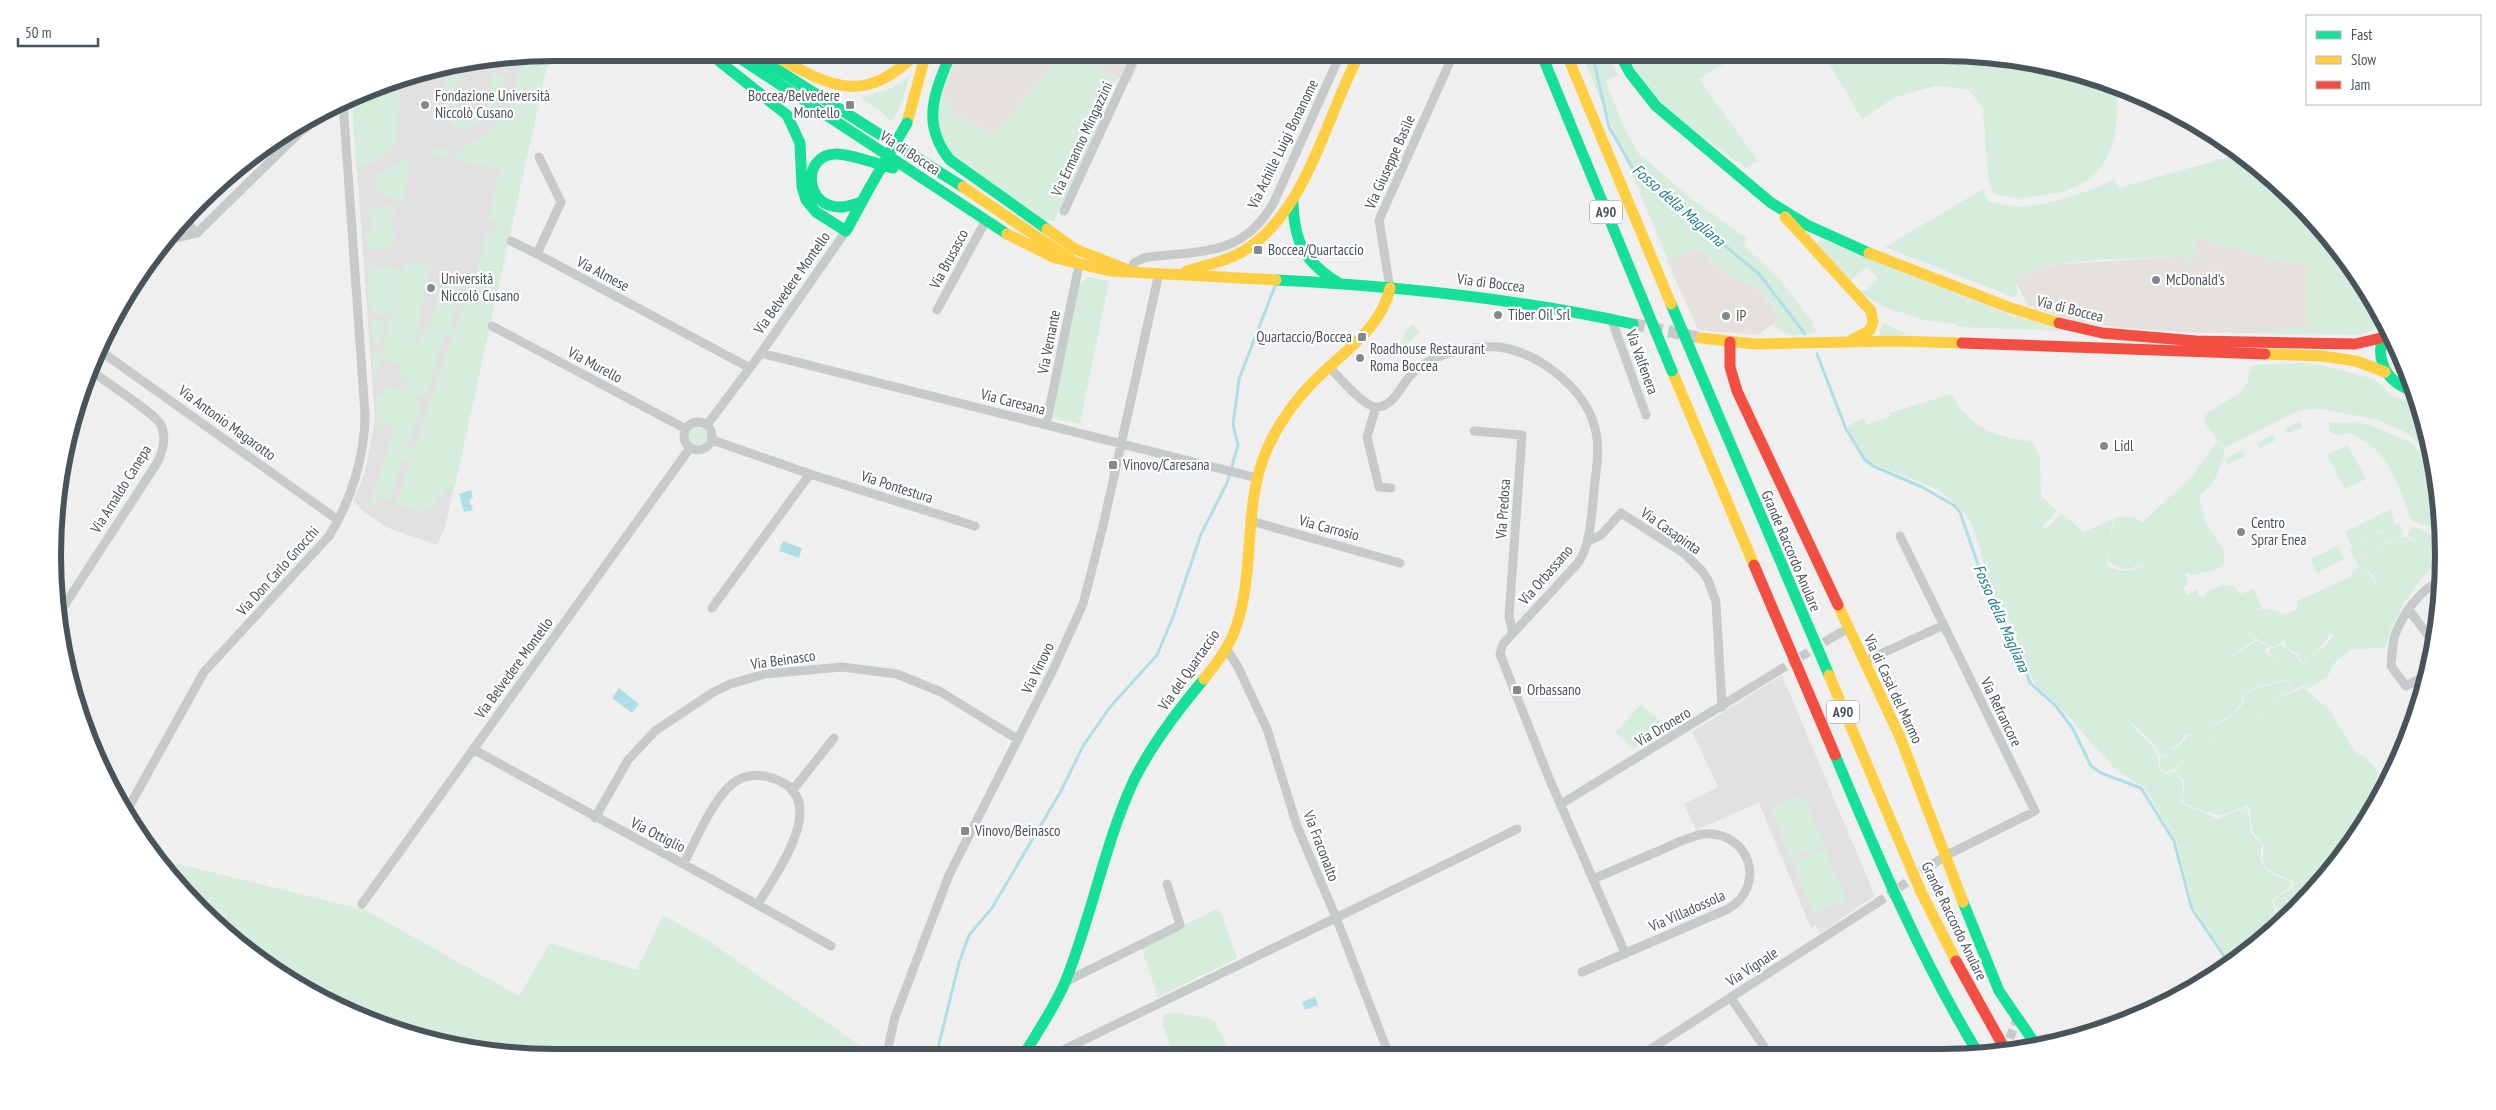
<svg xmlns="http://www.w3.org/2000/svg" width="2496" height="1110" viewBox="0 0 2496 1110" font-family="'PT Sans Narrow',sans-serif">
<rect width="100%" height="100%" fill="#f0efef"/>
<path fill="#e5e2dd" d="M958 53H1143L1130 83 1064 53 994 134 948 112 953 102 941 97Z
M2195 237 2306 264V334L2181 332 2124 328 2072 321 2028 305 2014 280 2047 265 2193 256Z
M1701 248 1720 271 1752 285 1763 294 1782 318 1757 335 1698 330 1667 260Z"/>
<path fill="#e2e0e1" d="M553 53 546 70 445 527 437 545 388 528 364 512 353 502 365 472 375 421 352 98 393 79 457 62Z
M1782 675 1875 896 1820 933 1816 925 1811 928 1759 803 1696 830 1684 804 1718 787 1692 732Z"/>
<path fill="#d6ecdd" fill-rule="evenodd" d="M553 53 546 70 455 486 446 490 427 511 411 510 396 503 410 461 404 459 389 500 379 499 381 493 378 492 375 505 369 502 395 428 377 421 376 397 382 396V386L405 390 407 379 398 377 401 365 380 360 403 262 431 266 414 342 420 343 423 330 429 331 440 280 457 283 458 287H463L449 327 455 330 472 281 478 277 476 275 486 234H493L496 222 488 219 500 169 456 160 459 148C480 141 506 120 513 99 518 85 518 70 520 56ZM447 333 453 335 411 456 413 448 408 446 421 409 417 408 419 401 415 399 417 394 427 395 444 335Z
M1064 53 1117 77 1101 111 1105 114 1054 221 1042 219 956 159 943 143 937 123 941 97 953 102 949 113 994 134Z
M1581 53H1605L1618 75 1606 81 1623 126 1638 153 1693 200 1746 238 1743 245 1780 280 1813 322 1812 325 1817 332C1800 335 1786 339 1774 325L1782 318 1764 294 1752 285 1720 271 1702 248 1668 260Z
M1628 53H1742L1699 79 1758 161 1746 168C1702 135 1650 106 1628 53Z
M1823 53C1917 52 2031 47 2117 86 2121 142 2108 187 2045 195 2023 198 2015 200 1993 193L1988 177 1983 108 1968 89 1936 86 1895 97 1862 119Z
M446 66 457 67 455 110 447 122 444 110Z
M491 73 506 76C504 94 498 109 483 119L482 112 488 110Z
M910 75 899 109 891 122 882 112 862 99V97L892 88Z
M400 77 397 143 376 161 356 169 352 98Z
M458 110 480 111V122C471 129 459 132 450 125Z
M426 150H449L447 157 426 153Z
M2240 154 2273 177 2340 249 2383 319 2373 330 2360 335 2250 332V330L2306 327V264L2274 260 2195 237 2193 263 2184 257 2096 260 2047 265 2014 280 2018 293 2013 297 1885 247 1983 189 1988 201C1996 203 2006 206 2014 206 2044 208 2089 192 2115 179L2118 188Z
M406 159H410L403 201 380 194V189H375L377 175Z
M386 205 396 207 389 224 395 234 392 245 378 251 368 248 365 230 371 229 369 206 384 208Z
M1821 239 2007 314 2066 331 1957 327 1956 324 1920 320 1919 318 1886 308 1860 292 1863 289 1865 291 1878 279 1867 267 1851 280 1817 244Z
M367 263 400 270 389 315 377 314 369 307Z
M1088 277 1109 281 1080 424 1052 418 1079 285Z
M377 319 386 321 380 344 372 342 371 320Z
M1413 324 1420 332 1399 351 1405 331Z
M1882 324H1885L1907 334 1879 336Z
M2394 339 2409 379C2394 371 2386 355 2394 339Z
M373 350 381 352 376 374 373 373Z
M2302 363 2324 366 2374 379 2394 397 2417 404 2426 425 2431 454 2407 433 2375 419 2320 409 2300 410 2224 448 2207 427 2204 415 2238 394 2247 383 2252 365Z
M1951 394C1971 428 1993 437 2032 441L2040 458 2041 495 2057 511 2042 527 2046 529 2061 513 2084 532 2113 519 2109 547 2114 519C2124 514 2134 517 2143 522L2191 477 2218 441 2225 450C2216 476 2220 477 2199 496L2205 522 2224 551V566L2212 571 2191 575 2185 572 2188 584 2183 588 2187 594 2197 589 2198 596 2204 597 2206 592 2222 585 2235 586 2239 594 2253 589 2262 607 2256 611 2262 609 2277 610 2282 615 2298 609 2297 601 2348 578 2358 567 2366 570 2378 586 2391 579 2378 585 2369 571 2358 566 2356 560 2403 536 2418 543 2408 536 2411 527 2421 529 2442 540 2441 561C2417 577 2391 620 2385 648L2351 649 2333 664 2328 676 2308 689 2303 685 2293 690 2268 650 2281 645 2296 655 2302 666 2314 652 2325 647 2334 634 2329 635C2323 648 2311 653 2302 664L2298 654 2285 646V640L2273 647C2259 643 2253 632 2238 630L2249 633 2256 639 2232 655 2226 662 2232 656 2257 641 2268 646 2265 651 2273 659 2286 679 2250 690 2244 696 2232 671 2243 696 2242 703 2230 716 2195 733 2185 735 2179 744 2172 748 2173 752 2166 757 2161 756 2154 744 2129 721C2142 743 2158 738 2159 769L2165 774 2175 772 2183 783 2181 803C2193 810 2206 812 2217 819L2247 807C2252 824 2245 831 2262 845 2255 869 2271 874 2291 882V886L2271 901 2281 922 2272 933 2232 964 2224 955 2194 908 2177 842 2144 787 2117 771 2057 704 2035 685 2010 623 1992 591 1975 532 1966 514 1937 489 1869 462 1862 454 1847 426 1864 418 1867 424 1890 417 1889 413ZM2108 553 2109 562C2122 570 2128 571 2141 564L2149 576 2141 566C2125 575 2122 569 2107 567Z
M2300 421 2303 427 2287 434 2284 429Z
M2329 422 2367 424 2412 443 2434 472 2442 522V534L2427 526 2411 520C2396 481 2390 448 2347 433L2338 435 2330 432Z
M689 436a9 9 0 1 1 18 0a9 9 0 1 1-18 0Z
M2274 434 2276 440 2260 448 2257 443Z
M2348 445 2366 479 2345 489 2327 455Z
M2242 450 2245 456 2228 464 2225 459Z
M2391 509 2395 524 2352 546 2345 532Z
M2399 523 2403 535 2355 560 2349 548Z
M2338 546 2344 559 2317 573 2310 559Z
M2440 591V609L2428 598Z
M2286 680 2292 691C2277 698 2270 709 2257 716 2239 726 2220 732 2205 745L2228 730 2259 716 2278 699 2304 687 2331 712 2354 751 2365 757 2378 772 2374 792 2377 796 2359 834 2283 921 2273 901 2293 887V881C2273 871 2258 872 2264 845 2247 830 2254 823 2248 805L2219 816C2206 810 2194 809 2182 801L2185 782 2175 771 2184 758 2174 770 2164 772 2160 768V758L2174 753 2173 749 2182 744 2186 737 2229 718 2244 703V697L2250 691Z
M1641 704 1660 721 1634 749 1615 733Z
M1803 795 1824 846 1791 859 1770 808Z
M1825 848 1847 900 1813 913 1792 862Z
M158 859 365 910 519 996 550 943 637 970 663 915 707 940 877 1057H555L457 1048 393 1031 304 990 249 953 177 886Z
M1219 908 1237 958 1158 997 1141 947Z
M1180 1013 1214 1020 1231 1055 1173 1056 1162 1022 1165 1014Z"/>
<path fill="#afdfe6" d="M471 490 473 497 469 500 473 510 464 512 459 494Z
M783 541 802 548 799 558 779 551Z
M619 688 639 704 632 713 612 698Z
M1315 997 1318 1005 1305 1010 1302 1002Z"/>
<g fill="none" stroke-linecap="round" stroke-linejoin="round">
<path stroke="#afdfe6" stroke-width="3" d="M1592 53 1609 127 1633 169 1759 274 1805 334
M1817 354 1846 429 1865 460 1873 466 1922 487 1955 506 1960 512 1987 591 2020 653 2030 683 2056 706 2073 729 2091 766 2101 773 2141 788 2174 841 2192 909 2230 965
M936 1056 959 963 969 935 992 908 1061 791 1083 746 1110 707 1157 655 1173 617 1201 534 1227 483 1238 445 1233 425 1239 379 1275 286"/>
<path stroke="#c6c8ca" stroke-width="9" stroke-dasharray="9 4.5" stroke-linecap="butt" d="M1778 671 1831 638
M1877 903 1930 866
M2005 1051 2017 1019"/>
<path stroke="#c6c8ca" stroke-width="12" stroke-dasharray="12 6" stroke-linecap="butt" d="M1633 324 1701 338"/>
<path stroke="#c7cacb" stroke-width="9" d="M539 157 561 202 537 254 750 368
M1064 211 1137 53
M182 219 197 233
M165 241 197 233 299 133 323 115 344 107
M511 241 537 254
M1132 272 1134 263C1143 256 1157 256 1168 255 1216 251 1248 248 1274 202L1341 53
M1390 288 1379 220 1454 53
M937 310 985 222
M1611 318 1646 415
M492 326 686 429
M99 350 338 520
M761 353 1257 478
M1328 366C1338 376 1364 407 1376 407 1396 407 1402 380 1416 370 1428 360 1442 354 1457 351 1470 348 1484 346 1498 347 1538 352 1585 388 1595 428 1599 442 1598 458 1596 473 1592 497 1593 546 1577 564L1503 644 1500 654 1549 778 1625 953
M1376 407 1367 437 1379 487 1391 488
M684 436a14 14 0 1 1 28 0a14 14 0 1 1-28 0Z
M707 425 761 353 846 231
M1046 425 1079 265
M1474 431 1522 435 1509 616 1513 633
M712 440 810 474 975 526
M1251 521 1400 563
M1900 536 2035 811 1947 855 1930 866
M1587 542 1601 535 1621 513 1685 554 1702 571 1708 580 1716 602 1722 707
M712 608 810 474
M2409 610 2434 643
M58 615 157 463C163 451 167 438 161 425 156 414 103 380 90 370
M1831 638 1849 628
M1226 648 1238 667 1267 729 1297 826 1337 920 1389 1055
M1865 661 1944 625
M2427 675 2406 686 2391 666C2392 656 2392 644 2395 635 2402 616 2420 588 2440 582
M473 749C592 816 713 878 831 946
M792 791 834 738
M1561 804 1778 671
M125 814 204 672 329 536C351 501 365 456 365 414L343 102
M595 818 628 760 655 731 712 693 730 684 765 674 842 667 897 674 941 692 1017 739
M684 863C696 840 712 801 732 784 743 775 758 773 772 778 834 797 776 873 758 904
M362 904 690 448
M1582 972 1728 909C1768 885 1749 831 1704 834 1690 836 1674 844 1661 850 1638 860 1616 869 1593 879
M1065 982 1180 925 1167 884
M1731 998 1769 1054
M1643 1054 1877 903
M1051 1056C1206 980 1363 906 1517 829
M886 1057 895 1017 949 875 1053 670 1083 604 1103 526 1159 273"/>
<path stroke="#16e098" stroke-width="11" d="M709 53 787 115 800 143 802 187 806 200 816 212 846 231 870 187
M732 53 1007 234
M751 53 963 187
M951 53C935 92 920 123 950 160L1047 229
M1619 53 1630 73 1656 106 1770 202 1807 225 1869 253
M1293 201C1294 243 1304 262 1340 284
M862 202C856 204 849 206 843 207 803 210 801 153 837 154 855 155 876 164 893 168
M1276 280C1397 286 1515 298 1633 324
M2388 326C2372 354 2383 381 2413 391
M1696 363 1829 675
M1835 755C1878 857 1920 958 1978 1053
M1963 902 1999 991 2036 1045
M1023 1056C1038 1031 1055 1007 1066 980 1092 915 1104 846 1133 782 1151 745 1178 710 1204 679"/>
<path stroke="#ffcf43" stroke-width="11" d="M769 53C828 84 860 109 917 53
M1353 65 1358 53
M907 123 926 53
M963 187 1073 261
M1785 217 1871 311 1873 322 1870 330 1853 339
M1047 229 1075 249 1126 269
M1007 234 1055 258 1110 271 1276 280
M1869 253 2008 307 2059 323
M1186 271C1204 266 1224 262 1240 253 1305 217 1325 120 1357 59
M1701 338 1755 344 1894 341 1962 343
M2265 354 2322 356 2356 361 2385 372
M1672 371 1754 565
M1838 605 1900 737 1963 902
M1829 675 1921 892 1956 961
M1204 679C1215 665 1226 651 1233 635 1258 574 1240 505 1269 445 1279 423 1295 401 1312 383 1340 354 1381 330 1390 288"/>
<path stroke="#f24e42" stroke-width="11" d="M2059 323 2102 333 2196 341 2355 344 2381 338
M1730 342V367L1737 391 1838 605
M1962 343 2265 354
M1754 565 1835 755
M1956 961 2007 1053"/>
<path stroke="#16e098" stroke-width="11" d="M1541 53 1672 371
M870 187 907 123
M1671 304 1696 363"/>
<path stroke="#ffcf43" stroke-width="11" d="M1566 53 1671 304"/>
</g>
<g fill="#838a8e" stroke="#fff" stroke-width="2">
<circle cx="425" cy="105" r="5"/>
<rect x="845" y="100" width="10" height="10" rx="2.5"/>
<rect x="1253" y="245" width="10" height="10" rx="2.5"/>
<circle cx="2156" cy="280" r="5"/>
<circle cx="431" cy="288" r="5"/>
<circle cx="1498" cy="315" r="5"/>
<circle cx="1726" cy="316" r="5"/>
<rect x="1357" y="332" width="10" height="10" rx="2.5"/>
<circle cx="1360" cy="358" r="5"/>
<circle cx="2104" cy="446" r="5"/>
<rect x="1108" y="460" width="10" height="10" rx="2.5"/>
<circle cx="2241" cy="532" r="5"/>
<rect x="1512" y="685" width="10" height="10" rx="2.5"/>
<rect x="960" y="826" width="10" height="10" rx="2.5"/>
</g>
<g text-anchor="middle" stroke-width="4.5" stroke-linejoin="round" paint-order="stroke">
<g fill="#fff" stroke="#7f878c" stroke-width="1">
<rect x="1590" y="200.5" width="32" height="23" rx="4"/>
<rect x="1827" y="700.5" width="32" height="23" rx="4"/>
</g>
<g font-size="14" font-weight="bold" fill="#48535a">
<text x="1606" y="217">A90</text>
<text x="1843" y="717">A90</text>
</g>
<g font-size="15" fill="#48535a" stroke="#fff" text-anchor="start">
<text x="435" y="101">Fondazione Università<tspan x="435" dy="17">Niccolò Cusano</tspan></text>
<text x="840" y="101" text-anchor="end">Boccea/Belvedere<tspan x="840" dy="17">Montello</tspan></text>
<text x="1268" y="255">Boccea/Quartaccio</text>
<text x="441" y="284">Università<tspan x="441" dy="17">Niccolò Cusano</tspan></text>
<text x="2166" y="285">McDonald's</text>
<text x="1508" y="320">Tiber Oil Srl</text>
<text x="1736" y="321">IP</text>
<text x="1352" y="342" text-anchor="end">Quartaccio/Boccea</text>
<text x="1370" y="354">Roadhouse Restaurant<tspan x="1370" dy="17">Roma Boccea</tspan></text>
<text x="2114" y="451">Lidl</text>
<text x="1123" y="470">Vinovo/Caresana</text>
<text x="2251" y="528">Centro<tspan x="2251" dy="17">Sprar Enea</tspan></text>
<text x="1527" y="695">Orbassano</text>
<text x="975" y="836">Vinovo/Beinasco</text>
</g>
<g font-size="15" fill="#48535a" stroke="#fff">
<text transform="translate(1082 139) rotate(-65)" y="5">Via Ermanno Mingazzini</text>
<text transform="translate(1283 144) rotate(-64)" y="5">Via Achille Luigi Bonanome</text>
<text transform="translate(910 153) rotate(33)" y="5">Via di Boccea</text>
<text transform="translate(1390 162) rotate(-66)" y="5">Via Giuseppe Basile</text>
<text transform="translate(949 259) rotate(-62)" y="5">Via Brusasco</text>
<text transform="translate(603 274) rotate(28)" y="5">Via Almese</text>
<text transform="translate(792 283) rotate(-55)" y="5">Via Belvedere Montello</text>
<text transform="translate(1491 283) rotate(7)" y="5">Via di Boccea</text>
<text transform="translate(2070 309) rotate(14)" y="5">Via di Boccea</text>
<text transform="translate(1049 342) rotate(-79)" y="5">Via Vernante</text>
<text transform="translate(1642 362) rotate(70)" y="5">Via Valfenera</text>
<text transform="translate(595 365) rotate(28)" y="5">Via Murello</text>
<text transform="translate(1013 402) rotate(14)" y="5">Via Caresana</text>
<text transform="translate(227 423) rotate(36)" y="5">Via Antonio Magarotto</text>
<text transform="translate(897 487) rotate(18)" y="5">Via Pontestura</text>
<text transform="translate(121 489) rotate(-58)" y="5">Via Arnaldo Canepa</text>
<text transform="translate(1503 509) rotate(-86)" y="5">Via Predosa</text>
<text transform="translate(1329 528) rotate(15)" y="5">Via Carrosio</text>
<text transform="translate(1671 531) rotate(35)" y="5">Via Casapinta</text>
<text transform="translate(1791 551) rotate(67)" y="5">Grande Raccordo Anulare</text>
<text transform="translate(278 571) rotate(-48)" y="5">Via Don Carlo Gnocchi</text>
<text transform="translate(1546 575) rotate(-49)" y="5">Via Orbassano</text>
<text transform="translate(783 660) rotate(-8)" y="5">Via Beinasco</text>
<text transform="translate(514 668) rotate(-54)" y="5">Via Belvedere Montello</text>
<text transform="translate(1038 668) rotate(-64)" y="5">Via Vinovo</text>
<text transform="translate(1189 670) rotate(-55)" y="5">Via del Quartaccio</text>
<text transform="translate(1893 689) rotate(65)" y="5">Via di Casal del Marmo</text>
<text transform="translate(2001 712) rotate(64)" y="5">Via Refrancore</text>
<text transform="translate(1663 727) rotate(-31)" y="5">Via Dronero</text>
<text transform="translate(658 835) rotate(27)" y="5">Via Ottiglio</text>
<text transform="translate(1321 846) rotate(69)" y="5">Via Fraconalto</text>
<text transform="translate(1687 911) rotate(-24)" y="5">Via Villadossola</text>
<text transform="translate(1954 921) rotate(64)" y="5">Grande Raccordo Anulare</text>
<text transform="translate(1752 967) rotate(-33)" y="5">Via Vignale</text>
</g>
<g font-size="16" font-style="italic" fill="#1b7d8b" stroke="#fff">
<text transform="translate(1679 205) rotate(41)" y="6">Fosso della Magliana</text>
<text transform="translate(2002 618) rotate(66)" y="6">Fosso della Magliana</text>
</g>
</g>
<path d="M0 0H2496V1110H0ZM555 61H1941A494 494 0 0 1 2435 555V555A494 494 0 0 1 1941 1049H555A494 494 0 0 1 61 555V555A494 494 0 0 1 555 61Z" fill="#fff" fill-rule="evenodd"/>
<path fill="none" stroke="#48535a" stroke-width="6" d="M555 61H1941A494 494 0 0 1 2435 555V555A494 494 0 0 1 1941 1049H555A494 494 0 0 1 61 555V555A494 494 0 0 1 555 61Z"/>
<rect x="2306" y="15" width="175" height="90" fill="#ffffff" stroke="#b6babd"/>
<rect x="2316" y="31" width="25" height="8" fill="#16e098" stroke="#b6babd"/>
<text x="2351" y="40" font-size="15" fill="#48535a">Fast</text>
<rect x="2316" y="56" width="25" height="8" fill="#ffcf43" stroke="#b6babd"/>
<text x="2351" y="65" font-size="15" fill="#48535a">Slow</text>
<rect x="2316" y="81" width="25" height="8" fill="#f24e42" stroke="#b6babd"/>
<text x="2351" y="90" font-size="15" fill="#48535a">Jam</text>
<path d="M18 38v8h80v-8" fill="none" stroke="#48535a" stroke-width="2.5"/>
<text x="25" y="38" font-size="15" fill="#48535a" stroke="#ffffff" stroke-width="4" paint-order="stroke">50 m</text>
</svg>
